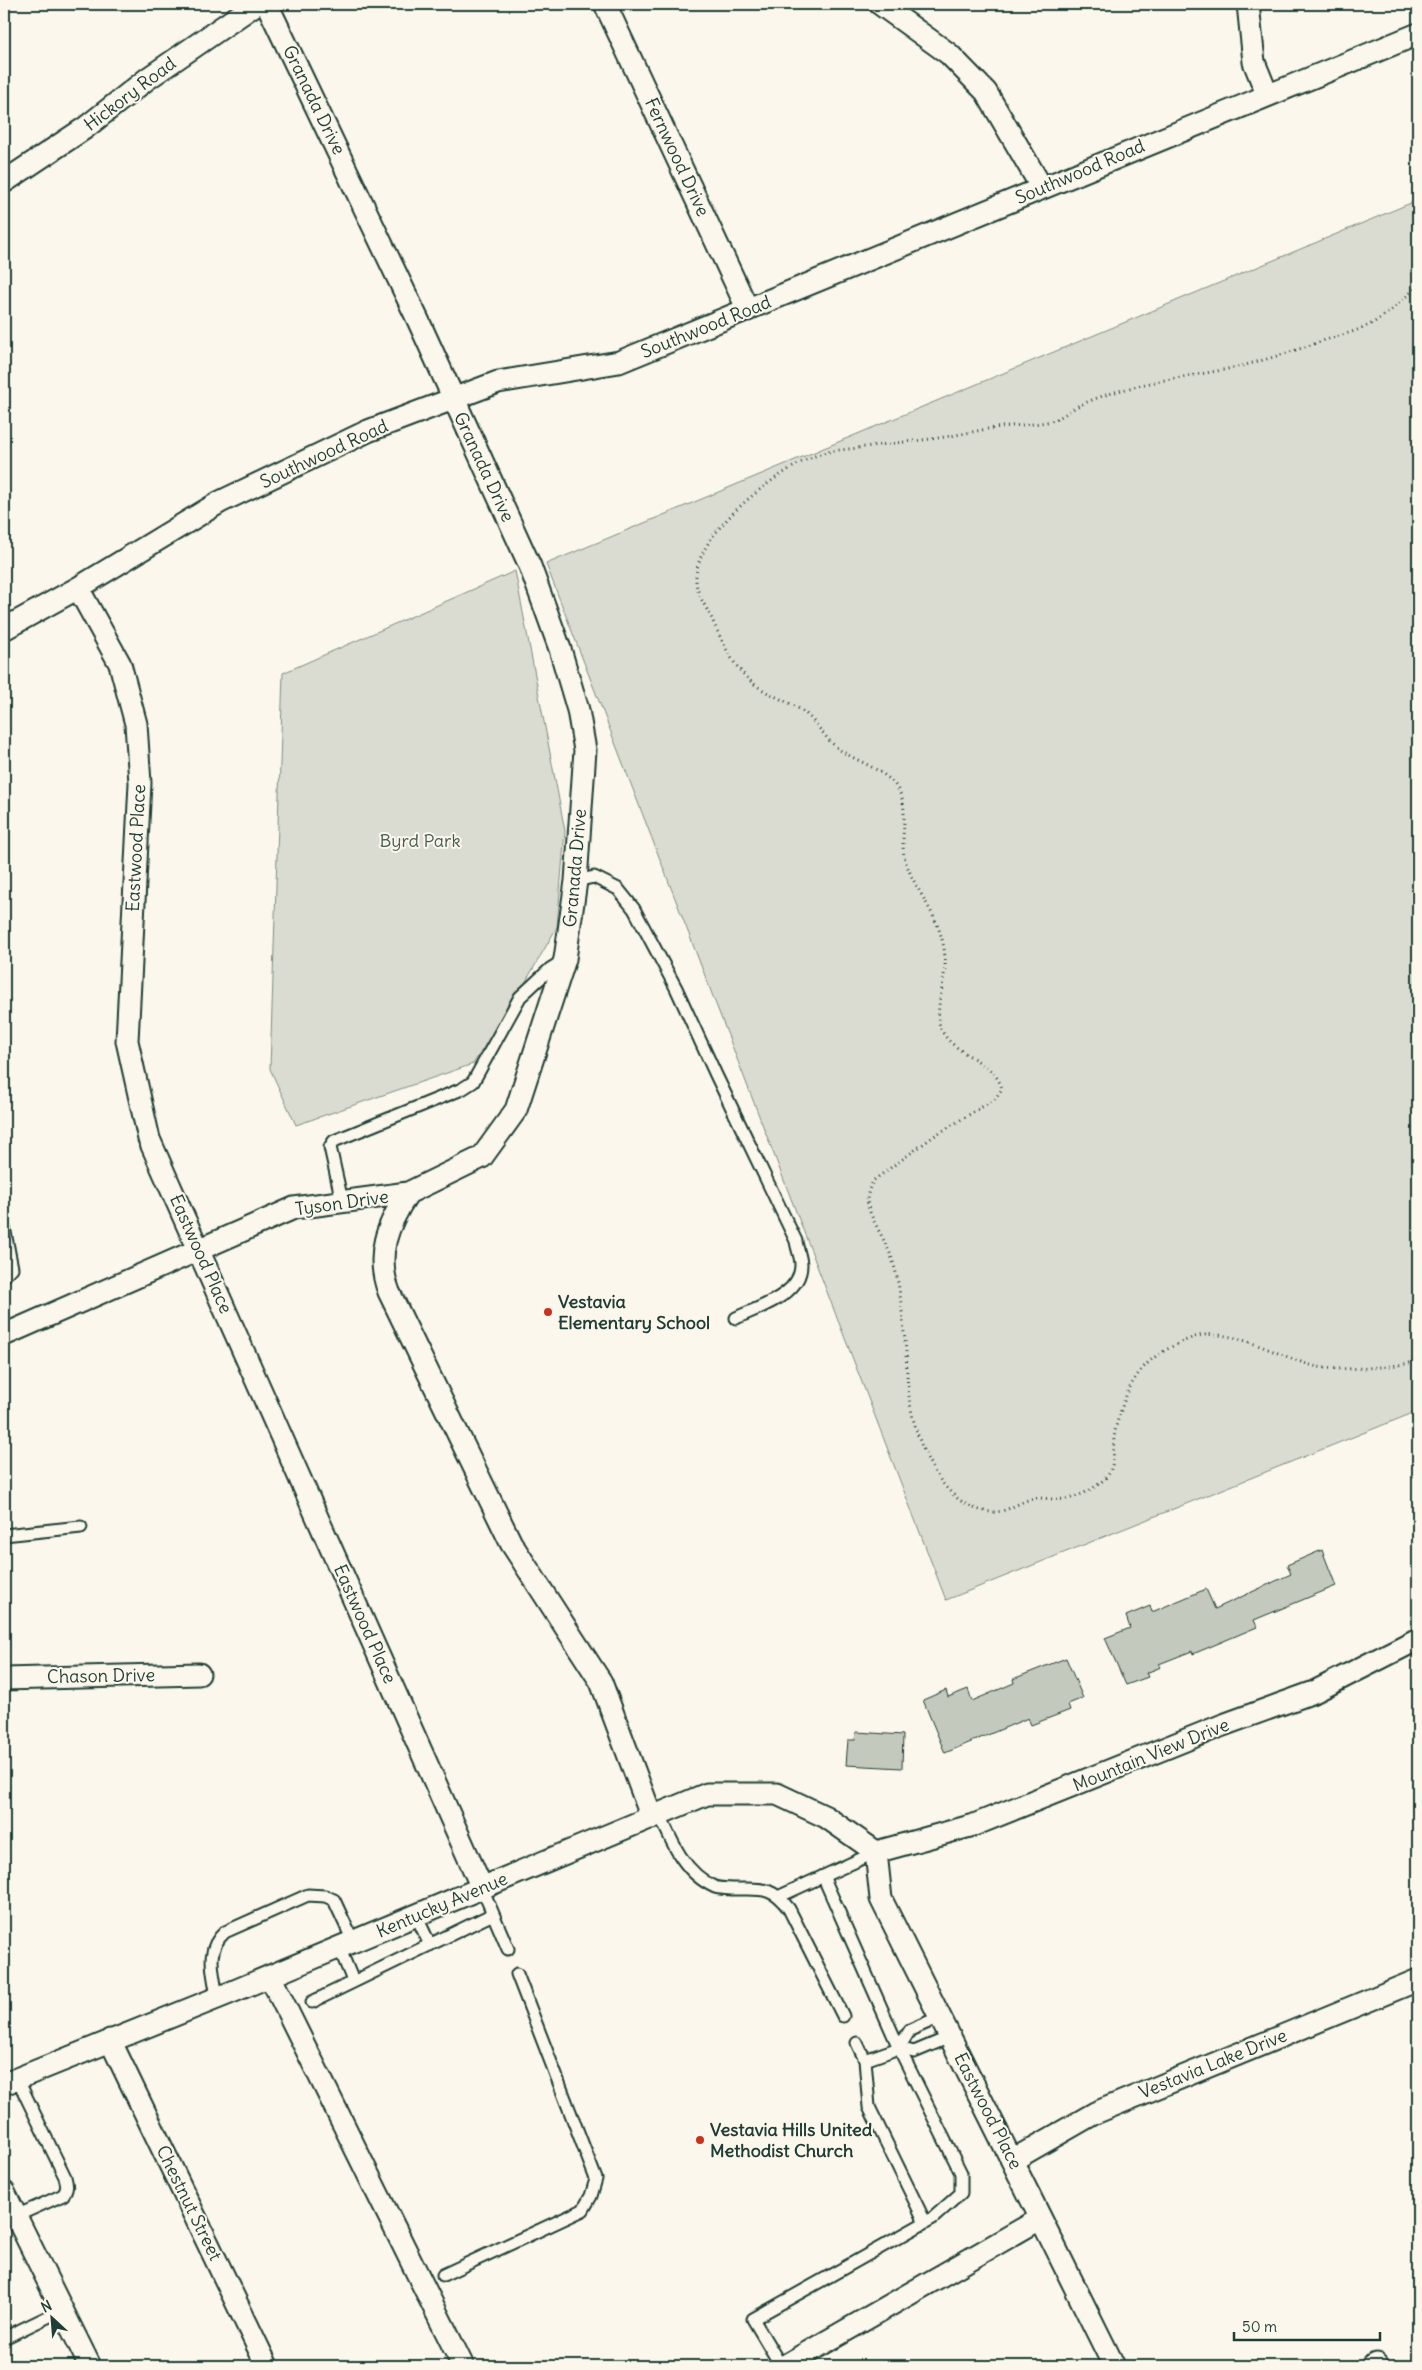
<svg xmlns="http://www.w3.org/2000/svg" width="1422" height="2370" viewBox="0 0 1422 2370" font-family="Delius,sans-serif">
<rect width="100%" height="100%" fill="#fbf7ec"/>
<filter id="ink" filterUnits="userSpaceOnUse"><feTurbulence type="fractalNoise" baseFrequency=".02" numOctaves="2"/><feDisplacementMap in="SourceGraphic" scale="10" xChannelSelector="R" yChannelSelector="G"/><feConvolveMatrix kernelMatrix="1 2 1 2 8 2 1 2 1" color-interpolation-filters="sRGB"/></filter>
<g filter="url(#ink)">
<path fill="#dbdcd1" stroke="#7d8c82" d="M1418 200V1411L946 1600 546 564Z
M515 571 565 831 557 927 518 995 473 1064 296 1125 270 1069 283 673Z"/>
<path fill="#c4c9be" stroke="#1f3d34" d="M1322 1550 1336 1586 1254 1620 1257 1627 1193 1654 1192 1651 1159 1664 1161 1667 1146 1673 1148 1677 1126 1685 1105 1638 1130 1628 1126 1616 1150 1606 1152 1612 1206 1589 1215 1609 1291 1574 1287 1565Z
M1066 1658 1083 1698 1068 1704 1070 1710 1031 1725 1028 1718 945 1753 923 1700 946 1690 948 1697 968 1689 972 1701 1014 1683 1013 1679Z
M856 1732 903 1735 902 1768 846 1765 848 1740H855Z"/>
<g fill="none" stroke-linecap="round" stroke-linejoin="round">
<defs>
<path id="lane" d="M576 881 594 877 618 889 634 909 676 988 716 1075 796 1241C797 1249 801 1257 801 1265 801 1295 759 1307 736 1318
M342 1201 330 1147 334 1141 462 1089 473 1082 520 997 550 969 563 961
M4 1227 12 1268 4 1276
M4 1535 81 1527
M660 1815C672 1843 685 1874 715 1887 720 1889 726 1888 731 1889 758 1890 771 1884 789 1909L843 2016
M482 1888 508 1949
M780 1896 876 1852
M416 1915 430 1945
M339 1947 353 1981
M217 1998C214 1972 204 1951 225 1932L308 1895 325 1896 334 1900 353 1941
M312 2002 493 1914
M857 2043 865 2060 869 2107 925 2222
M899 2048 910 2030 940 2017
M865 2060 899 2048 914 2052 950 2037
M16 2216 63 2195C68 2189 67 2184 65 2177L17 2078
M443 2275 583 2210 591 2196 596 2179 517 1974
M4 2338 62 2310
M781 2366 753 2319 933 2218 961 2193V2173L899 2048 823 1876"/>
<path id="street" d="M605 4 748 310
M880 4 949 54 986 92 1042 188
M1248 4 1254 62 1267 94
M4 182 85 128 147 79 256 4
M78 588 120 664 136 724 140 783 127 1041 149 1139 482 1888
M4 629 78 588 220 502 368 431 498 382 619 362 1418 34
M408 1193C387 1225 375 1255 389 1292L511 1543 601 1682 652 1818
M4 1335 294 1208 408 1193 482 1157 516 1110 565 959 576 881 585 750 578 710 560 649 530 566 418 320 267 4
M4 1679 199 1674
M876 1852 974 1825 1223 1725 1314 1692 1418 1639
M876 1852 881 1899C959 2055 1037 2210 1114 2366
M270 1976 463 2366
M110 2040 267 2366
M4 2084 232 1992 707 1794H777L826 1817 876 1852
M1013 2160 1095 2113 1418 1980
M4 2192 90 2366
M784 2366 1040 2219
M1372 2366 1376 2364"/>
</defs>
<use href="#lane" stroke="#1f3d34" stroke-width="15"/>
<use href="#street" stroke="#1f3d34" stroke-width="25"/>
<path stroke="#1f3d34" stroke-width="3" stroke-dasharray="1 4" stroke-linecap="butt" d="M1418 286C1402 300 1386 317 1367 326 1354 332 1339 336 1325 340 1297 350 1269 359 1241 366 1203 375 1164 378 1126 389 1110 393 1093 399 1078 406 1067 412 1059 420 1046 422 1031 425 1017 425 1002 427 983 429 964 434 945 437 918 441 891 443 865 447 848 450 831 449 815 456 776 471 681 542 698 591 701 600 707 609 711 617 723 643 735 673 760 688 775 698 791 702 805 713 818 724 826 740 840 750 858 762 881 768 895 785 913 808 897 838 906 863 918 896 942 918 945 957 947 979 933 1010 941 1029 953 1056 995 1060 1002 1089L995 1099 934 1136 874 1180C869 1188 866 1196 868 1206 872 1221 885 1240 891 1256 899 1277 902 1309 904 1332 907 1353 906 1375 909 1396 914 1439 941 1511 994 1512 1009 1512 1022 1499 1037 1498 1046 1498 1056 1500 1065 1499 1078 1498 1100 1486 1108 1475 1115 1464 1113 1452 1114 1439 1115 1427 1119 1416 1123 1404 1136 1367 1155 1352 1192 1338 1227 1324 1279 1357 1314 1366 1334 1372 1398 1367 1418 1361"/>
<use href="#lane" stroke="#fbf7ec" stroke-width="11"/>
<use href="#street" stroke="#fbf7ec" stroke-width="21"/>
</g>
</g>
<g fill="#c8321e" stroke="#fbf7ec" stroke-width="2">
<circle cx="548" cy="1312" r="5"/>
<circle cx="700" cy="2140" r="5"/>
</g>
<g text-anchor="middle" stroke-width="4" stroke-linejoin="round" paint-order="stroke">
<g font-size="18" fill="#1f3d34" stroke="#fbf7ec">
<text transform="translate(130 94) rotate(-37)" y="6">Hickory Road</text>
<text transform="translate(314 100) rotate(64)" y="6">Granada Drive</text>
<text transform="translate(677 157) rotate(65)" y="6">Fernwood Drive</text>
<text transform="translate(1080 172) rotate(-23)" y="6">Southwood Road</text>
<text transform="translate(706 327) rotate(-22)" y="6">Southwood Road</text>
<text transform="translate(324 454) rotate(-25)" y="6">Southwood Road</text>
<text transform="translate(484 467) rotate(65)" y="6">Granada Drive</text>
<text transform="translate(136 848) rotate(-87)" y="6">Eastwood Place</text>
<text transform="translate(575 868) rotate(-85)" y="6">Granada Drive</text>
<text transform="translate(342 1203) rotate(-8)" y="6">Tyson Drive</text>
<text transform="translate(201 1254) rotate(66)" y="6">Eastwood Place</text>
<text transform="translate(365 1624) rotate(66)" y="6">Eastwood Place</text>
<text transform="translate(101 1676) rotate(-1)" y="6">Chason Drive</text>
<text transform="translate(1151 1755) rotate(-22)" y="6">Mountain View Drive</text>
<text transform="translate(442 1905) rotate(-23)" y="6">Kentucky Avenue</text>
<text transform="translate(1213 2064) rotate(-22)" y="6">Vestavia Lake Drive</text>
<text transform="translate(988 2111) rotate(63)" y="6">Eastwood Place</text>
<text transform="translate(189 2203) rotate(64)" y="6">Chestnut Street</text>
</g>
<g font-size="18" fill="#455d53" stroke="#fbf7ec">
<text x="420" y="847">Byrd Park</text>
</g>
<g font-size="18" font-weight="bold" fill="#1f3d34" stroke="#fbf7ec" text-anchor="start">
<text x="558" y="1308">Vestavia<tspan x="558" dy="21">Elementary School</tspan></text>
<text x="710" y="2136">Vestavia Hills United<tspan x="710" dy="21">Methodist Church</tspan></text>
</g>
</g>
<rect width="1422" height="2370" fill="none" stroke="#fbf7ec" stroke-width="20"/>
<rect x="10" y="10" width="1402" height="2350" fill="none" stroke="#1f3d34" stroke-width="2" filter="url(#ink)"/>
<g transform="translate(52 2318) rotate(334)" stroke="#fbf7ec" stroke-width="4" paint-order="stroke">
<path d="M0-4L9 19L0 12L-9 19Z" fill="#1f3d34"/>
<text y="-8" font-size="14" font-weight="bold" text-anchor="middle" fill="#1f3d34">N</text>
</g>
<path d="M1234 2332v8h146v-8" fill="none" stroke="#1f3d34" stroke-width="2.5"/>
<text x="1242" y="2332" font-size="15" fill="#1f3d34" stroke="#fbf7ec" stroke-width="4" paint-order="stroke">50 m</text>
</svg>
